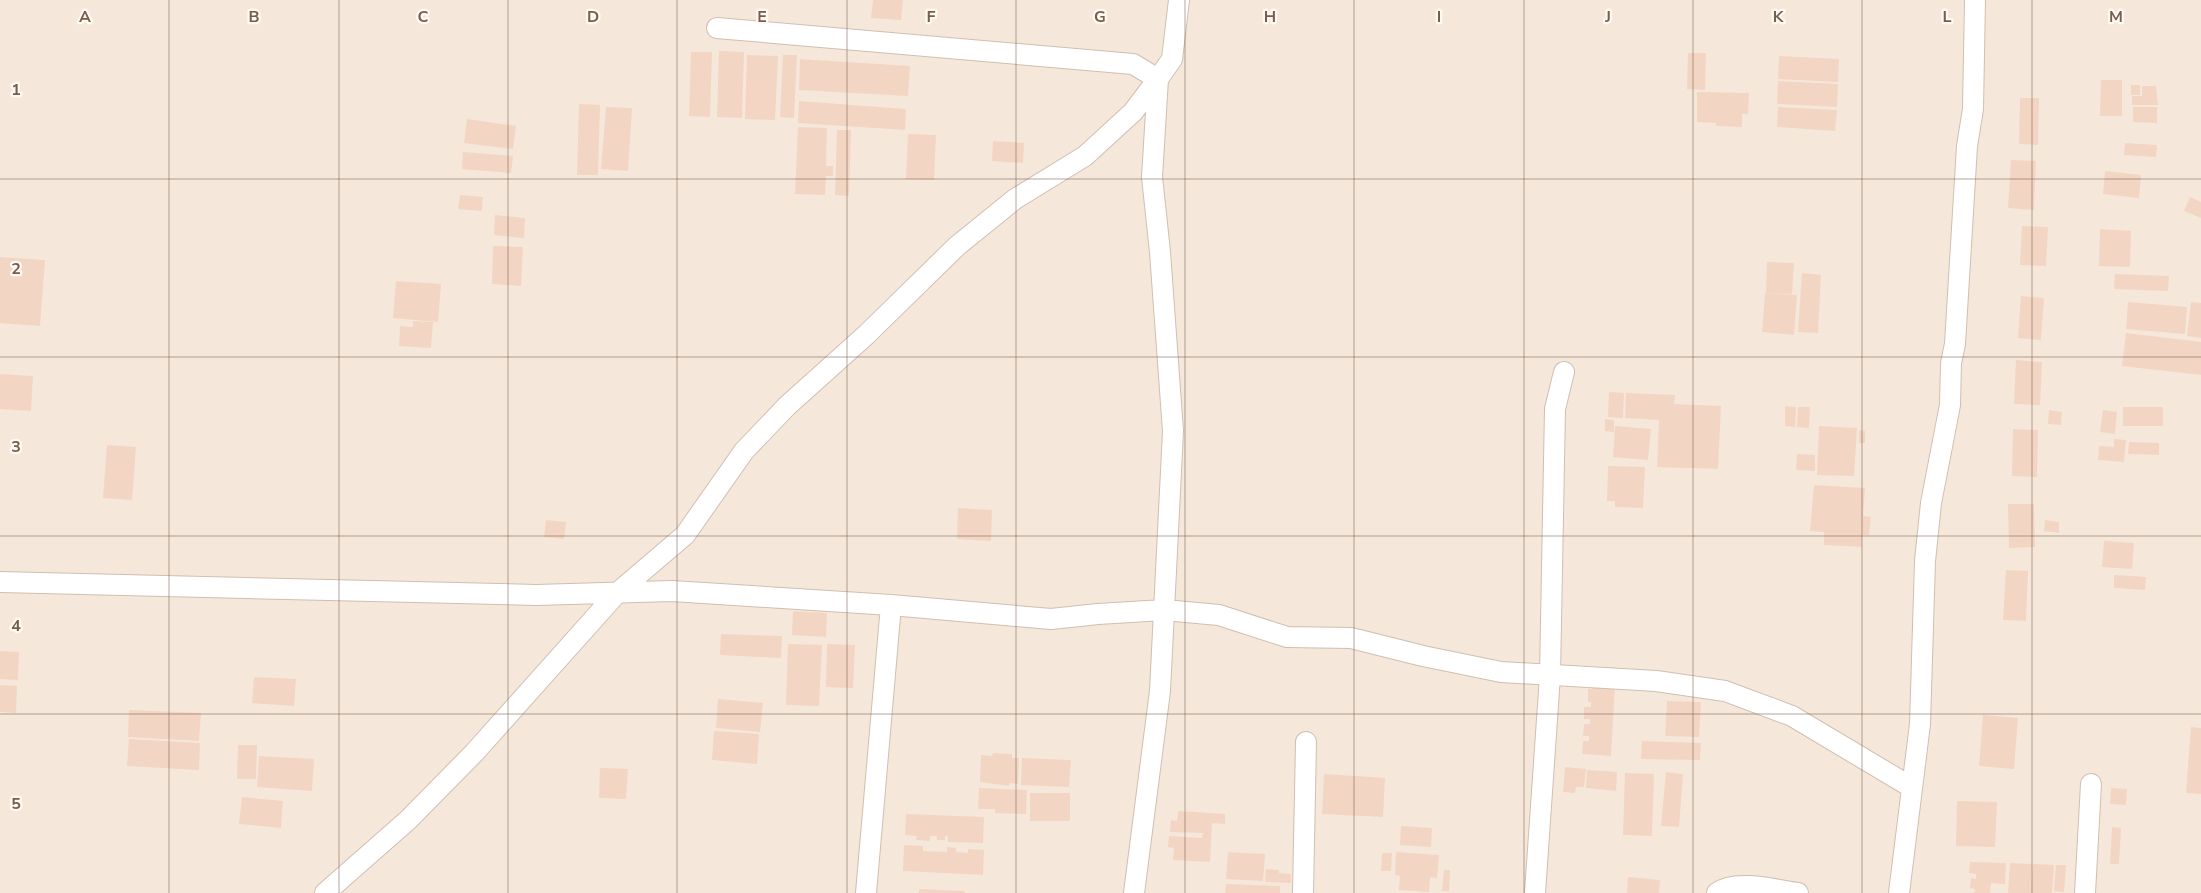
<svg xmlns="http://www.w3.org/2000/svg" width="2201" height="893" viewBox="0 0 2201 893" font-family="'Nunito Sans',sans-serif">
<rect width="100%" height="100%" fill="#fdf6ec"/>
<path fill="#f5e8da" d="M0 0H2201V893H0Z"/>
<path fill="#f3d5c3" d="M873 0H903L901 20 871 18Z
M719 51 744 52 742 118 717 117Z
M691 52H712L710 117 689 116Z
M1688 53H1706L1705 90 1687 89Z
M747 55 778 56 775 120 745 119Z
M783 55H797L794 118 780 117Z
M1779 56 1839 59 1838 82 1778 79Z
M800 59 910 66 908 96 799 90Z
M2101 80H2122V116H2100Z
M1778 81 1838 84 1837 107 1777 104Z
M2131 85H2140V95H2131Z
M2142 86H2156L2158 105H2132V96H2142Z
M1697 92 1749 93 1748 114H1742V127L1716 126V123L1697 122Z
M2020 98H2039L2038 145 2019 144Z
M799 101 906 109 905 130 798 123Z
M579 104 600 105 598 175H577Z
M606 107 632 108 628 171 601 169Z
M1778 107 1837 110 1835 131 1777 127Z
M2133 107H2157V123L2133 122Z
M467 119 516 126 513 149 464 143Z
M798 127 827 128 826 166H833V176H826L825 195 795 194Z
M837 130H851L849 196 835 195Z
M908 134 936 135 934 180 906 179Z
M993 141 1024 143 1023 163 992 161Z
M2125 143 2157 145 2156 157 2124 155Z
M463 152 513 156 511 173 462 169Z
M2011 160 2036 161 2034 210 2008 208Z
M2105 171 2141 175 2139 198 2103 194Z
M460 195 483 197 482 211 458 209Z
M2190 197 2201 202V218L2184 211Z
M495 215 525 218 524 238 494 235Z
M2022 226 2048 227 2046 266 2020 265Z
M2100 229 2131 231 2130 267 2099 266Z
M493 246 523 247 521 286 492 284Z
M0 257 45 260 40 326 0 323Z
M1767 262 1794 263 1792 294 1766 293Z
M1802 273 1821 275 1818 333 1798 332Z
M2115 274 2169 276 2168 291 2114 289Z
M396 281 441 284 438 322 393 318Z
M1765 293 1797 295 1794 335 1762 332Z
M2021 296 2044 298 2041 340 2018 338Z
M2128 302 2187 307 2185 334 2126 329Z
M2191 302 2201 303V338L2187 336Z
M413 321 433 322 431 348 399 346 400 326 413 327Z
M2126 333 2201 342V375L2122 366Z
M2016 360 2042 362 2040 405 2014 404Z
M0 374 33 376 31 411 0 409Z
M1609 392 1624 393 1623 418 1608 417Z
M1626 393 1675 395 1674 404 1721 406 1718 469 1657 467 1659 420 1625 418Z
M1785 406 1796 407 1795 427 1785 426Z
M1798 407H1810L1809 428 1797 427Z
M2123 407H2163V426H2123Z
M2049 410 2062 412 2061 425 2048 424Z
M2103 410 2117 412 2115 434 2100 432Z
M1605 419 1614 420V432L1605 431Z
M1615 426 1651 429 1648 460 1613 457Z
M1819 426 1857 428 1854 476 1817 475Z
M2013 429 2038 430 2037 477 2012 476Z
M1859 430 1865 431V443H1859Z
M2114 439 2126 440 2124 462 2098 460 2099 446 2114 447Z
M2129 442 2159 443V455L2128 454Z
M107 445 136 447 132 500 103 498Z
M1797 454 1815 455V471L1796 470Z
M1608 466 1645 467 1643 508 1615 507V501H1607Z
M1814 485 1865 488 1863 516 1871 517 1869 535H1862V547L1824 545V532L1810 531Z
M2008 504H2034L2035 547 2009 548Z
M958 508 992 510 991 541 957 539Z
M546 520 566 522 564 539 544 537Z
M2045 520 2059 522V533L2044 531Z
M2104 541 2134 543 2132 569 2102 567Z
M2006 570 2028 571 2026 621 2003 620Z
M2114 575 2146 577 2145 590 2114 588Z
M793 611 827 613 826 637 792 635Z
M721 634 782 636 781 658 720 655Z
M788 644 822 645 819 706 786 705Z
M827 644 855 645 853 688 826 687Z
M0 651 19 652 18 680 0 679Z
M254 677 296 679 294 706 252 703Z
M1592 683 1615 684 1611 756 1582 754 1583 741H1589V736H1583L1584 724H1590V719H1584V707H1591V702H1588V689H1592Z
M0 685 17 686 16 713 0 712Z
M718 699 763 703 760 732 716 728Z
M1667 701 1701 702 1699 737 1665 736Z
M129 710 201 713 199 741 128 737Z
M1983 715 2018 718 2014 769 1979 766Z
M2191 727 2201 728V794L2186 793Z
M714 731 759 734 757 764 712 760Z
M129 739 200 743 199 770 127 766Z
M1642 741 1701 743 1700 760 1641 759Z
M238 745H257L256 779H237Z
M993 753 1012 754V758H1019L1018 784 1009 783V786L980 782 981 755 992 756Z
M259 756 314 759 312 791 257 787Z
M1022 758 1071 760 1069 787 1021 785Z
M1565 767 1586 769 1584 787H1576L1575 793 1563 792Z
M600 768 628 769 626 799 599 798Z
M1587 770 1617 772 1616 791 1586 788Z
M1666 772 1683 774 1679 827 1661 826Z
M1625 773 1654 774 1652 836 1623 835Z
M1324 774 1385 778 1383 817 1322 814Z
M979 788 1027 790 1026 814 995 813V809H978Z
M2111 788 2127 789 2126 805 2110 804Z
M1030 793H1070V821H1030Z
M242 797 283 801 281 828 239 824Z
M1957 801 1997 802 1995 847 1956 846Z
M1178 811 1225 814V824L1212 823 1210 862 1173 860 1174 848 1168 847 1169 836 1202 838 1203 833 1170 832 1171 820 1177 821Z
M906 814 984 817 983 843 948 842V836H945V840H937V836H930V841L916 840 917 836 905 835Z
M1401 826 1432 828 1431 847 1400 845Z
M2112 827 2121 828 2119 864H2110Z
M904 845 923 846V851L947 852V847L956 848V852L968 853V849L984 850 983 875 903 871Z
M1228 852 1265 854 1263 881 1226 879Z
M1396 852 1439 855 1437 878 1430 877 1429 892 1399 890 1400 876 1395 875Z
M1382 853H1392L1391 871H1381Z
M1970 862 2006 863 2005 884 1991 883 1990 893H1974L1975 889 1970 888 1971 878 1976 879V874L1969 873Z
M2010 863 2032 864 2030 893H2008Z
M2033 864 2054 865 2052 893H2030Z
M2056 865H2066L2064 892 2054 891Z
M1266 869 1279 870V873L1291 874V883L1265 882Z
M1444 870H1450L1449 891H1442Z
M1628 877 1660 880 1659 893H1627Z
M1226 884 1280 886V893H1225Z
M919 889 965 891V893H919Z"/>
<g fill="none" stroke-linecap="round" stroke-linejoin="round">
<defs>
<path id="minor" d="M0 582 536 595 672 591 891 605 1051 619 1098 614 1164 610 1219 615 1287 637 1351 638 1423 656 1501 672 1656 681 1725 691 1792 716 1911 787
M325 893 408 820 474 753 617 593 685 535 744 451 787 406 866 335 957 246 1015 199 1085 156 1133 112 1158 79 1133 64 717 28
M866 893 891 605
M1134 893 1160 691 1173 431 1160 252 1152 177 1158 79 1172 59 1179 0
M1303 893 1306 742
M1535 893 1550 676 1555 409 1564 372
M1717 893C1735 879 1776 890 1798 893
M1899 893 1920 724 1925 561 1931 503 1950 405 1951 363 1955 344 1967 146 1973 109 1975 0
M2085 893 2091 784"/>
</defs>
<use href="#minor" stroke="#d1beb0" stroke-width="22"/>
<use href="#minor" stroke="#fff" stroke-width="20"/>
</g>
<path fill="none" stroke="#7a5c4d" stroke-width="1" stroke-opacity="0.55" d="M169 0V893M339 0V893M508 0V893M677 0V893M847 0V893M1016 0V893M1185 0V893M1354 0V893M1524 0V893M1693 0V893M1862 0V893M2032 0V893M0 179H2201M0 357H2201M0 536H2201M0 714H2201"/>
<g font-size="16" text-anchor="middle" font-weight="bold" fill="#7a5c4d" stroke="#fffaf3" stroke-width="4.5" stroke-linejoin="round" paint-order="stroke">
<text x="85" y="22">A</text>
<text x="254" y="22">B</text>
<text x="423" y="22">C</text>
<text x="593" y="22">D</text>
<text x="762" y="22">E</text>
<text x="931" y="22">F</text>
<text x="1100" y="22">G</text>
<text x="1270" y="22">H</text>
<text x="1439" y="22">I</text>
<text x="1608" y="22">J</text>
<text x="1778" y="22">K</text>
<text x="1947" y="22">L</text>
<text x="2116" y="22">M</text>
<text x="16" y="95">1</text>
<text x="16" y="274">2</text>
<text x="16" y="452">3</text>
<text x="16" y="631">4</text>
<text x="16" y="809">5</text>
</g>
</svg>
